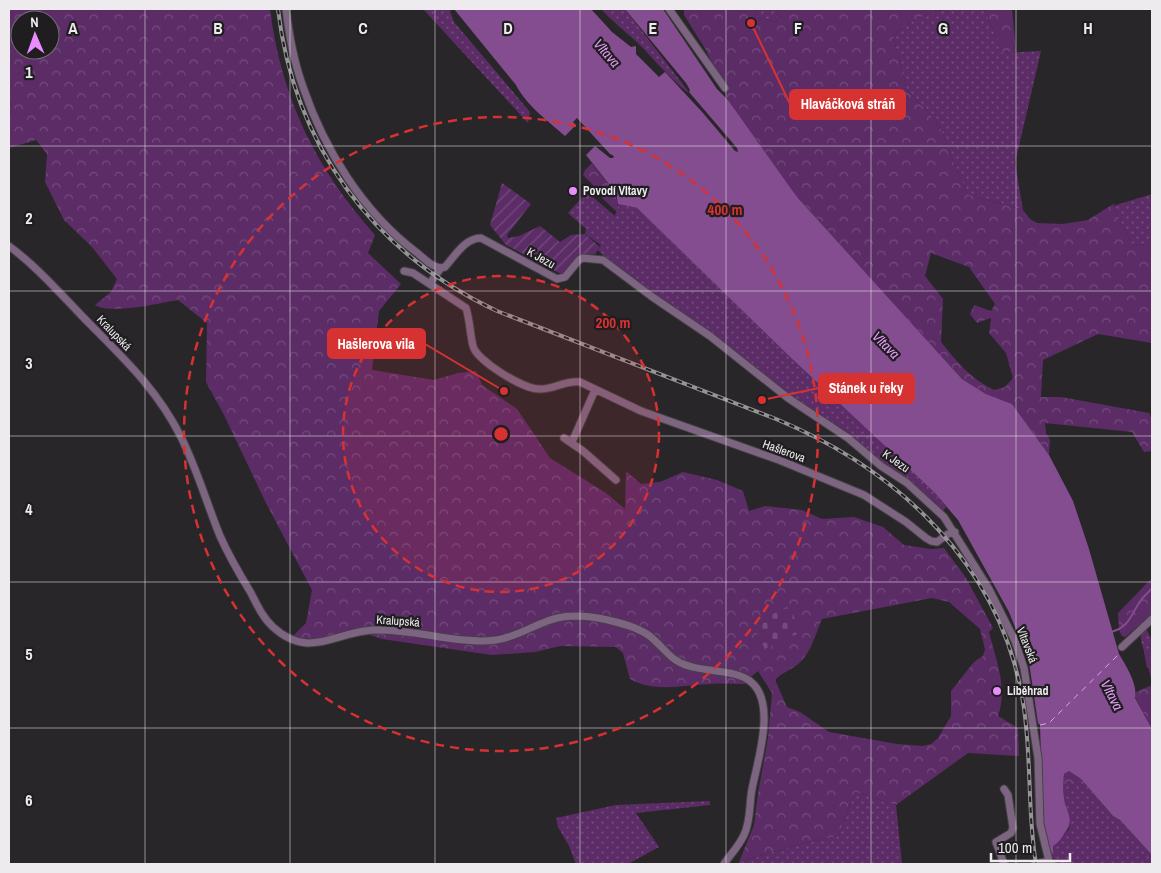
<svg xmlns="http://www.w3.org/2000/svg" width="1161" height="873" viewBox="0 0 1161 873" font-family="'Archivo Narrow',sans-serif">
<defs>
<pattern id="grass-dots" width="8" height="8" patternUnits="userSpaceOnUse" patternTransform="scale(1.25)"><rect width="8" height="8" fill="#5c2c67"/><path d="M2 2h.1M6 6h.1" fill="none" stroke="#744b7d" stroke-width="1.8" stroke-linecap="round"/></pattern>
<pattern id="forest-crowns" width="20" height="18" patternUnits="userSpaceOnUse" patternTransform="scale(1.25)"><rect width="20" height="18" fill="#5c2c67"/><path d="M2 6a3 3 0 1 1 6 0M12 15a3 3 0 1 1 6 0" fill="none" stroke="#744b7d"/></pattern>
<pattern id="cemetery-stones" width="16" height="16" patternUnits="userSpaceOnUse" patternTransform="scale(1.25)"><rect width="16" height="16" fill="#5c2c67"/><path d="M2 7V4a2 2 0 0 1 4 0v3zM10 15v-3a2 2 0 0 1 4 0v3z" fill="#744b7d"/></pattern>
<pattern id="garden-furrows" width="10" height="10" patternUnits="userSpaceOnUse" patternTransform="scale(1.25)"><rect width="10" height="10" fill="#5c2c67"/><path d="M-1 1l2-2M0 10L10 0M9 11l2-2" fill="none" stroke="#744b7d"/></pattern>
</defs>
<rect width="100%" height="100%" fill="#29262a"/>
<path fill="url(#grass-dots)" d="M423 9H452L450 11 454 22 530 112 528 123Z
M601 9H625L688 91 687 92C669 77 655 61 639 44 626 32 613 22 601 9Z
M755 9H779L776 22 757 17Z
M952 9H984L1003 53 1041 51 1015 163 1023 210 967 194 941 130 934 119 907 90 893 36C910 20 929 11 952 9Z
M587 192 615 216 618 204 637 208 789 356 934 492 946 507 941 514 907 483 616 269 598 250 601 245 585 234 586 229 568 213Z
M1152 194V243L1133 246 1113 206Z
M1146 628 1152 640V682L1141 640V633Z
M1063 779H1081L1113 816 1120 820 1152 855V864H1057L1049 852 1053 845 1069 829 1070 822 1064 799Z
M855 792 896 805 902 864H738L739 862 796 845 838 836Z
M710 801V805L636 813 659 847 628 864H576L569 846 558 827 556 818 616 805Z"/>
<path fill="url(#forest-crowns)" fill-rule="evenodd" d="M9 9H270C281 98 316 169 375 235L368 253 401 284 379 311 372 370 434 380 458 373 476 371 482 385 517 409 550 458 606 493 625 509 626 471 641 484 660 482 683 472 717 480 743 491 749 511 765 506 802 510 822 519 854 517 883 527 904 545 931 549 944 548 966 578 993 628 989 632C996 660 1008 688 998 716L1018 728 1019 756 968 753 896 805 855 792 838 836 796 845 739 862 754 825 758 793 768 738 772 693 758 671 745 682V684C733 684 721 683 710 684 683 685 655 693 630 679L623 653 616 647 560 646 535 652 492 655 382 639 352 629 311 643 292 637 306 623 312 590 266 503 224 415 206 382 207 323 178 300C160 303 110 315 95 305L111 292 117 279 92 247 64 220 45 182 47 154 36 140 9 148ZM20 20H50V50H20ZM932 598 949 602 980 629 985 649 983 656 974 662 951 691V716L938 738 931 744 923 746 897 744 829 732 800 712 787 707 776 682V679C782 673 790 670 797 665 811 654 815 635 822 619Z
M684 9H755L757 17 776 22 779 9H952C929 11 910 20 893 36L907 90 934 119 941 130 967 194 1023 210 1030 219 1037 223 1063 224 1088 220 1115 203 1113 206 1133 246 1152 243V343L1098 334 1043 360 1041 397H1061L1149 413 1152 420V451L1144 452 1132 432 1045 423 1046 433 1050 440 1049 455 1012 404 986 394 962 379 797 197 728 100 706 50 684 15ZM931 253 969 267 995 304 991 311 974 305 970 314 977 323 991 318 989 333 1006 353 1013 378 1005 387 994 390C971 379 957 362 941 342L943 299 925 276Z
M984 9H1012L1016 52 1003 53Z
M592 163C602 179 622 192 617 212L602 198V194L583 175 585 170Z
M1152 578V614L1125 637 1122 636 1119 630 1118 613Z
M1152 650V666L1147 668 1144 652Z
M1152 685V729L1135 697 1136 692Z
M1069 771 1081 779 1063 785 1064 774Z"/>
<path fill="url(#cemetery-stones)" d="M789 606 801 632 765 649 752 624Z"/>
<path fill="url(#garden-furrows)" d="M502 183 531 204 507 235 508 238 519 236 540 226 560 242 571 235 585 234 600 247 595 254 581 255 563 275 506 245 490 225Z"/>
<path fill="#834d8f" d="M454 9H591L612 32 631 47 636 46V54L659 77 665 72 703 113 735 151 738 152 737 148 689 92 690 90 686 83 625 9H663L717 89 728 100 797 197 962 379 986 394 1012 404 1049 455 1073 501 1089 549 1119 654C1126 666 1138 684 1135 698L1152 729V855L1120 820 1113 816 1081 779 1069 771 1064 774C1063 782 1063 790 1064 798 1066 813 1076 820 1064 834 1061 839 1058 843 1053 846V852H1049L1043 819 1040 725 1038 723 1029 662 1009 612 958 520 934 492 789 356 637 208 618 204 616 193 586 155 595 146 610 158H613L614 156 610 154 577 118 573 122 576 125 565 136C548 121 526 105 516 85Z"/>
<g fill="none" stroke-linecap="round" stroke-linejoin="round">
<path stroke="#834d8f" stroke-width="2" d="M1111 632C1130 627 1131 614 1141 600 1144 596 1149 592 1152 588"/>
<path stroke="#e89df9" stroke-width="1" stroke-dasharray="6 5" stroke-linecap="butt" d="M1040 725 1049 723 1119 654"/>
<defs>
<path id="minor" d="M286 9C289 35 294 62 303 87 324 149 363 212 416 252 424 258 435 271 445 267 455 256 465 238 481 238L557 279 565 277 579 260 583 258 603 260 651 296 710 336 788 398 848 438 881 466 907 483 944 517 989 589 1015 641 1024 668 1038 758 1040 824 1049 861 1052 864
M669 9 725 88
M9 246C36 266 58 291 81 315 120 355 156 387 181 437 197 469 207 504 220 536 229 556 240 575 251 593 257 605 263 618 273 627 309 660 335 632 373 630 413 628 458 645 496 640 520 637 542 619 563 617 568 616 575 616 580 616 599 617 638 625 652 638 665 649 672 662 689 666 707 672 738 670 751 682 777 703 757 763 752 789 749 804 751 821 744 835 739 846 730 855 724 864
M404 271 413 273 466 308C470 321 470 334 473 346 477 361 523 389 539 389 553 390 565 380 580 382L641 411 779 460 864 495 906 522 926 538 931 541 937 542 948 534 955 532
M430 283 441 268
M564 438 583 451 616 480
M572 442 595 390
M1122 647 1152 619
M1004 864 996 842 1011 833 1013 828 1008 795 1004 789
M1035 864 1049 861"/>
</defs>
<use href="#minor" stroke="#444245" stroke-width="9"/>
<use href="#minor" stroke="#7d6582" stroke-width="7"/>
<defs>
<path id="rail" d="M278 9C294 145 373 253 497 311L776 419C899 470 1001 566 1023 702 1032 756 1027 811 1036 864"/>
</defs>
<use href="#rail" stroke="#959396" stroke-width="4"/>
<use href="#rail" stroke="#1f1d20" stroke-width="2" stroke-dasharray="5.5" stroke-linecap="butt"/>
</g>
<path fill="none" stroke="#edebed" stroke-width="1" stroke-opacity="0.55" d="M145 9V864M290 9V864M435 9V864M580 9V864M726 9V864M871 9V864M1016 9V864M9 146H1152M9 291H1152M9 436H1152M9 582H1152M9 728H1152"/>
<circle cx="501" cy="434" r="158" fill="#d73232" fill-opacity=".12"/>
<g fill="none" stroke="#d73232" stroke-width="2.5" stroke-dasharray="9 6">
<circle cx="501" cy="434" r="158"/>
<circle cx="501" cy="434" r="317"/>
</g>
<g fill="#e98dfe" stroke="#1f1d20" stroke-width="2">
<circle cx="573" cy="191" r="5"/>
<circle cx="997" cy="691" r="5"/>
</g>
<g text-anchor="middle" stroke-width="4.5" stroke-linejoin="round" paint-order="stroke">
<g font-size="12" font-weight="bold" fill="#edebed" stroke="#1f1d20" text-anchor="start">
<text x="583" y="195">Povodí Vltavy</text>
<text x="1007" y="695">Liběhrad</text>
</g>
<g font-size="12" fill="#edebed" stroke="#1f1d20">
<text transform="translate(541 258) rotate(29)" y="4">K Jezu</text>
<text transform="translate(114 333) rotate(46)" y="4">Kralupská</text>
<text transform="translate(784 451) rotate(20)" y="4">Hašlerova</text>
<text transform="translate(896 461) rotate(35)" y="4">K Jezu</text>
<text transform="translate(398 621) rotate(4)" y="4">Kralupská</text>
<text transform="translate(1027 645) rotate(69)" y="4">Vltavská</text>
</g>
<g font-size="14" font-style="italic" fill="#e89df9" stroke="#1f1d20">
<text transform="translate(607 53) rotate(49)" y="5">Vltava</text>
<text transform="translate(886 345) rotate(45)" y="5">Vltava</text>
<text transform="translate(1112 695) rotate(63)" y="5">Vltava</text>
</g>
</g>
<g font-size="16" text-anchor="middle" font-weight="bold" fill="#edebed" stroke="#1f1d20" stroke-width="4.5" stroke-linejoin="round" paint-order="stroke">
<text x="73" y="34">A</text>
<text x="218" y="34">B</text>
<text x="363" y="34">C</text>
<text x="508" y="34">D</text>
<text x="653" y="34">E</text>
<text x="798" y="34">F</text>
<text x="943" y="34">G</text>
<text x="1088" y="34">H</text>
<text x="29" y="78">1</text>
<text x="29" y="224">2</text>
<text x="29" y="369">3</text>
<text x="29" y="515">4</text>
<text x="29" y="660">5</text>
<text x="29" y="806">6</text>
</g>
<circle cx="501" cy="434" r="8" fill="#d73232" stroke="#1f1d20" stroke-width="2.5"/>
<g font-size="15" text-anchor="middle" font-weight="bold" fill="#d73232" stroke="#1f1d20" stroke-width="4.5" stroke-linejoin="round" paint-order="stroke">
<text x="725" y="215">400 m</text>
<text x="613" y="328">200 m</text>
</g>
<path fill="none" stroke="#d73232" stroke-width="2" d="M751 23L790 104M504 391L425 344M762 400L819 388"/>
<g fill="#d73232" stroke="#1f1d20" stroke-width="2">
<circle cx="751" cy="23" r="5"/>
<circle cx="504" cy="391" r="5"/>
<circle cx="762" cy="400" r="5"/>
</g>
<g fill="#d73232" stroke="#d73232" stroke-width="2">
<rect x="790" y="90" width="115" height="29" rx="5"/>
<rect x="328" y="329" width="97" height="29" rx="5"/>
<rect x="819" y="374" width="95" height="29" rx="5"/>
</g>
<g font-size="14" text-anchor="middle" font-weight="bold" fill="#fff">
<text x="848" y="109">Hlaváčková stráň</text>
<text x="376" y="349">Hašlerova vila</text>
<text x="866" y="393">Stánek u řeky</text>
</g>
<rect width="1161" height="873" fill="none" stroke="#edebed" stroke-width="20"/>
<g transform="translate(35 35) rotate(358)"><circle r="24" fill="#1f1d20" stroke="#716f72"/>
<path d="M0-4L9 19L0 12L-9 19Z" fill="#e98dfe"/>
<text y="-8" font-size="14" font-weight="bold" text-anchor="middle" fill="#edebed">N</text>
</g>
<path d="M991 853v8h79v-8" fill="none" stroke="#edebed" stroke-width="2.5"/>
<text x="998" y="853" font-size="15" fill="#edebed" stroke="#1f1d20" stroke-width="4" paint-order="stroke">100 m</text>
</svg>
